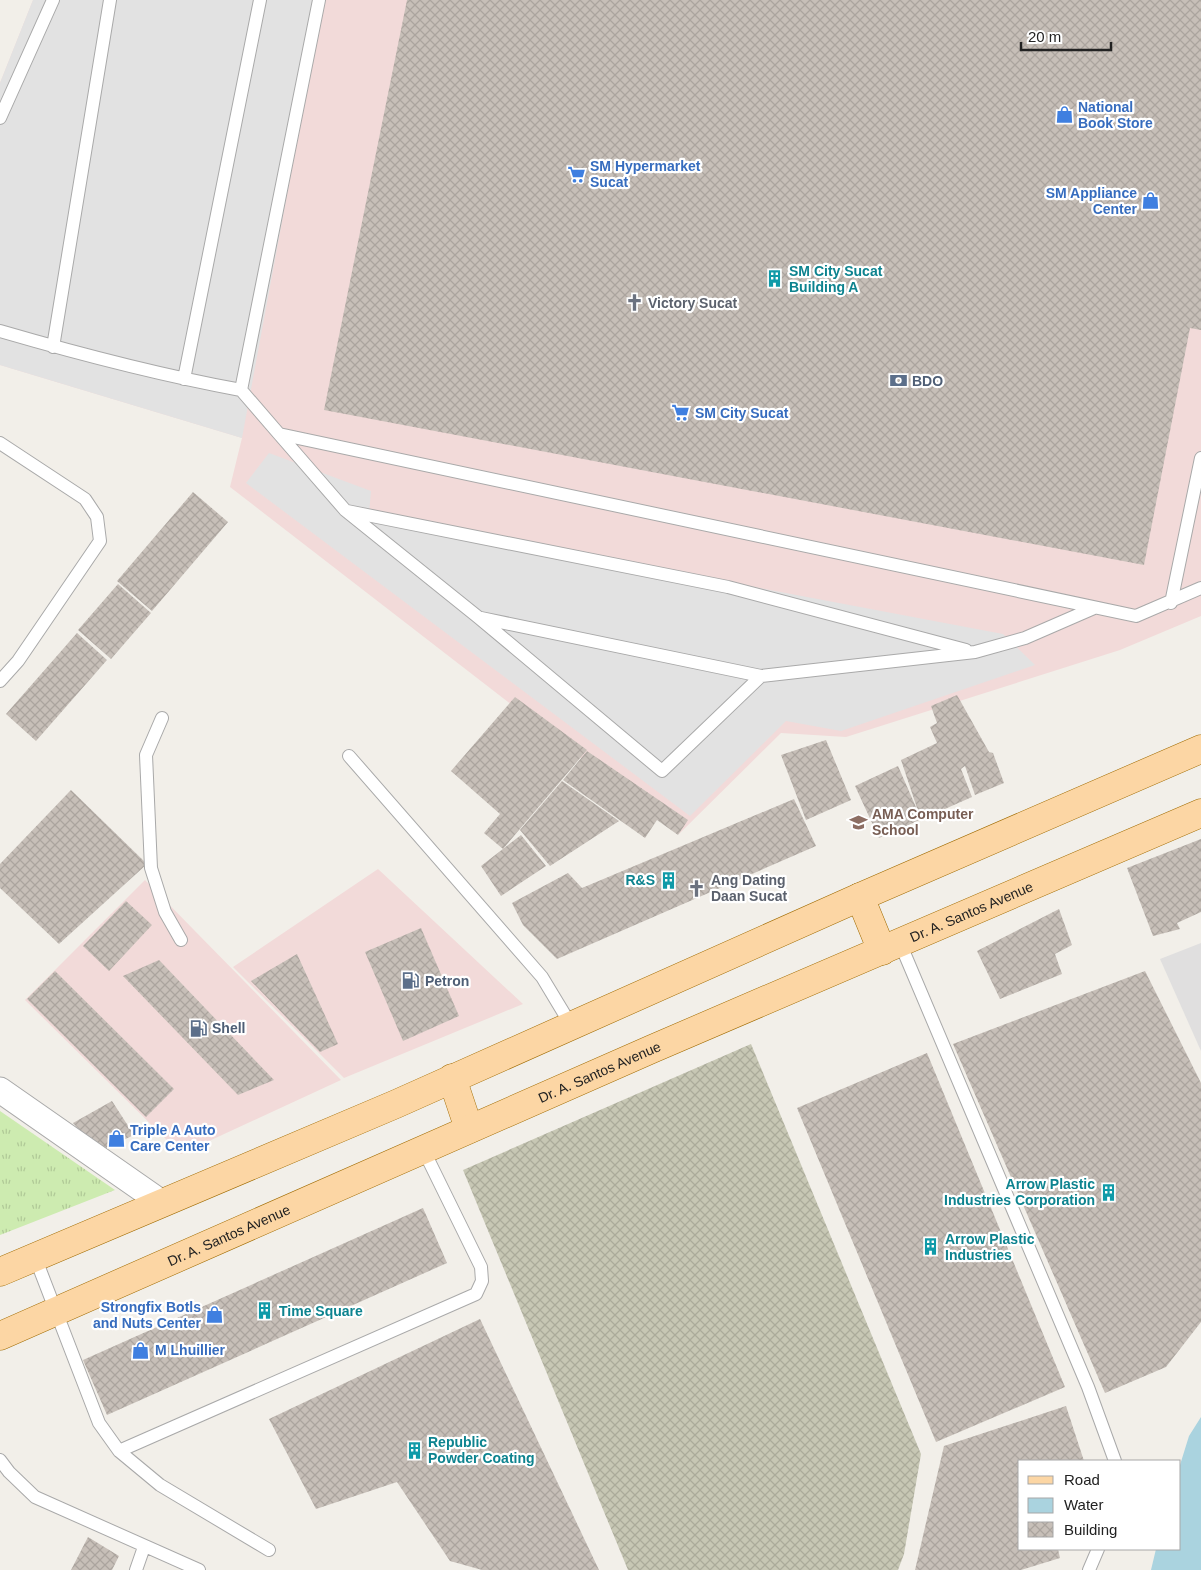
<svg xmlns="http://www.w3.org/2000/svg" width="1201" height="1570" viewBox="0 0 1201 1570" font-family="Helvetica,sans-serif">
<defs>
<pattern id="construction-cross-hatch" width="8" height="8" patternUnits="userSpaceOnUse" patternTransform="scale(1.25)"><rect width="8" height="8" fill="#c7c7b4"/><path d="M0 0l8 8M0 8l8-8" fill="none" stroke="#abab9a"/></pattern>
<pattern id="grass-tufts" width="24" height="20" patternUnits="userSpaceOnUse" patternTransform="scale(1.25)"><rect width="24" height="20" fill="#cdebb0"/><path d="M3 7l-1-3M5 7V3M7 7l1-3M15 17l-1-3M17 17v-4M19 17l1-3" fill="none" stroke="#b0c997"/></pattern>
<pattern id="building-cross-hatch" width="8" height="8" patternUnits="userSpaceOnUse" patternTransform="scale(1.25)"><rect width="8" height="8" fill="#c7bfb8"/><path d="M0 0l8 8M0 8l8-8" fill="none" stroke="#aba49e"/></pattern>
</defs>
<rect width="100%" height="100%" fill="#f2efe9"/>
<path fill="#e0dfdf" d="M1201 943V1051L1160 959Z"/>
<path fill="#f2dad9" d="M33 0H1201V616L1120 650 846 737 781 733 679 834 230 487 242 438 0 365V83Z
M378 869 523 1004 344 1078 233 967Z
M145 880 341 1080 181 1154 25 1000Z"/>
<path fill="url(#construction-cross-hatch)" d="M751 1044 921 1454 904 1554 898 1570H628L463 1170Z"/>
<path fill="url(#grass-tufts)" d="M0 1111 115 1190 0 1235Z"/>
<path fill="#e2e2e2" d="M33 0H323L242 438 0 365V83Z
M269 453 371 491 369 514 1003 634 1035 665 841 731 786 721 690 816 246 483Z"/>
<path fill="#aad3df" d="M1201 1417V1570H1151L1156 1549H1180V1465L1189 1436Z"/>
<path fill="url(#building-cross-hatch)" d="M407 0H1201V330L1190 328 1144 565 324 410Z
M193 492 228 522 152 611 117 581Z
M118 584 151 613 111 659 78 630Z
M77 633 107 660 36 741 6 714Z
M957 695 989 752 993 753 1004 783 975 795 965 766 961 769 972 797 879 838 855 786 898 766 919 814 901 760 937 743 930 727 937 723 931 706Z
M515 697 587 750 503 849 484 833 500 814 451 771Z
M826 740 851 800 806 820 781 755Z
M587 751 688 820 678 835 657 820 645 838 563 780Z
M562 781 619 821 550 866 520 830Z
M71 790 147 864 59 944 0 888V864Z
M794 799 816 846 557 959 523 925 512 903 568 873 582 888Z
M521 835 546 866 501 896 481 866Z
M1201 839V912L1177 923 1180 929 1153 936 1127 868Z
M126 901 152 925 109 971 83 946Z
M1059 909 1072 945 1055 954 1062 974 1000 999 977 951Z
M421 928 459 1016 403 1041 365 952Z
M297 954 338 1044 320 1052 251 981Z
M159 960 274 1080 238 1095 123 976Z
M55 971 174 1089 146 1117 27 999Z
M1145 971 1201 1083V1322L1166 1367 1105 1393 953 1044Z
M927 1053 1065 1387 936 1442 797 1108Z
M112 1101 134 1135 100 1151 73 1123Z
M423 1208 447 1263 107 1415 83 1360Z
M480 1319 599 1570H482L450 1561 397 1482 316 1509 269 1419Z
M1066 1406 1084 1461H1020V1549H1058L1060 1558 1021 1570H915L944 1446Z
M88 1537 119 1556 112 1570H71Z"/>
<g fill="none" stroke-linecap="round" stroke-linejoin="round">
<defs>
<path id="service" d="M319 0 241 390 279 434 1136 616 1201 588
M0 118 53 0
M0 331C79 354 159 375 241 390
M53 347 110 0
M184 379 260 0
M279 434 345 510 478 617 662 771 761 676 975 652 1025 638 1094 608
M0 443 85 499 97 517 100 541 18 661 0 681
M347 511 728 587 966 650
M1171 603 1201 458
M481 618 761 676
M162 718 146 755 151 868 165 912 181 940
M349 756 542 977 571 1025
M900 943 1088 1387 1115 1461
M35 1257 99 1423 119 1451 160 1485 269 1550
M119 1451 476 1294 482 1281 481 1267 423 1149
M0 1460 9 1472 35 1497 199 1570
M136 1570 144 1547
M1089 1570 1098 1549"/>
<path id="minor" d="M0 1090 162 1203"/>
<g id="primary">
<path d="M860 897 882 951"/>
<path d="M452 1078 469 1129"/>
<path d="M0 1272 396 1104 860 897 1201 749"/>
<path id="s1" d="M0 1336 652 1049 1201 813"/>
</g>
</defs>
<use href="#service" stroke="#a9a9a9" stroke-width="14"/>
<use href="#minor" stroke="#a9a9a9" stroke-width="27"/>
<use href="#primary" stroke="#a06b00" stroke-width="29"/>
<use href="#service" stroke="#fff" stroke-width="12"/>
<use href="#minor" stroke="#fff" stroke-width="25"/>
<use href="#primary" stroke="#fcd6a4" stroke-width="28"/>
</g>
<defs>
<symbol id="shop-bare" viewBox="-9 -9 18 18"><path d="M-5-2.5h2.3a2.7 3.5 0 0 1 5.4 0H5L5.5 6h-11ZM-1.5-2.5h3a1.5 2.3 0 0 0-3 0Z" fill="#3f7fe0" stroke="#fff" stroke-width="2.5" paint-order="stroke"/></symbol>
<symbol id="supermarket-bare" viewBox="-9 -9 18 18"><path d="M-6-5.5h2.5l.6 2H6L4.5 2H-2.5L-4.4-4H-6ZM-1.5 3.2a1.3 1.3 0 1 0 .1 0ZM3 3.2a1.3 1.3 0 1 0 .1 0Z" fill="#3f7fe0" stroke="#fff" stroke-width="2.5" paint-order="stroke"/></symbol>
<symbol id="building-bare" viewBox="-9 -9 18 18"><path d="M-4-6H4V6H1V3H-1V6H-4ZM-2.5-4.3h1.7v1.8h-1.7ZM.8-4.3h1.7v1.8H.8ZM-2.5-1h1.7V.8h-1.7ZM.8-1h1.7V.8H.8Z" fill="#0f9aa8" stroke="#fff" stroke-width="2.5" paint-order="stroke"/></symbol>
<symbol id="church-bare" viewBox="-9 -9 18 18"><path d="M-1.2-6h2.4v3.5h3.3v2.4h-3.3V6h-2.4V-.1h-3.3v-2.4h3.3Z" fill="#6b7280" stroke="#fff" stroke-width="2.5" paint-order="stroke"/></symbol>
<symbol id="bank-bare" viewBox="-9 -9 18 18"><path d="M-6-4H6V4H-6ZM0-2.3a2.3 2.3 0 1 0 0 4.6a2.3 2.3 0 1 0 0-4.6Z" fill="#5c6f8a" stroke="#fff" stroke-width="2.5" paint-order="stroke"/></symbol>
<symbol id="university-bare" viewBox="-9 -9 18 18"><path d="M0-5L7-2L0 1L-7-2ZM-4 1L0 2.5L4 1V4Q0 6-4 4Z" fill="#8d6e63" stroke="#fff" stroke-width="2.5" paint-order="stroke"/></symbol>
<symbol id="fuel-bare" viewBox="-9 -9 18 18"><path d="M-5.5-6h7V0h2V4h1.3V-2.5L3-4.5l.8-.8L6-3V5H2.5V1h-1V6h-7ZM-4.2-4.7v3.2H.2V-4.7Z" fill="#5c6f8a" stroke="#fff" stroke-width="2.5" paint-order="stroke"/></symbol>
</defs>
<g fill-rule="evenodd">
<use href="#shop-bare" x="1052" y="102" width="25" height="25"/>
<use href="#supermarket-bare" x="564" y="162" width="25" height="25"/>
<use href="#shop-bare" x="1138" y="188" width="25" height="25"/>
<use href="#building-bare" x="762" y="266" width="25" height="25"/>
<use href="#church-bare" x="622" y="290" width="25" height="25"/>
<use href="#bank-bare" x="886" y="368" width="25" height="25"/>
<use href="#supermarket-bare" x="668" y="400" width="25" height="25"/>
<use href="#university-bare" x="846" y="810" width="25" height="25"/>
<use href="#building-bare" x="656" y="868" width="25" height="25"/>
<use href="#church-bare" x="684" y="876" width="25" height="25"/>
<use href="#fuel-bare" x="398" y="968" width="25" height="25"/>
<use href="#fuel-bare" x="186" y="1016" width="25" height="25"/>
<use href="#shop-bare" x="104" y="1126" width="25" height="25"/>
<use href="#building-bare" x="1096" y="1180" width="25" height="25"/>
<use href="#building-bare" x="918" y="1234" width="25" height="25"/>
<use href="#building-bare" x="252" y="1298" width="25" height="25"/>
<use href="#shop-bare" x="202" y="1302" width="25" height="25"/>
<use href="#shop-bare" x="128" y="1338" width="25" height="25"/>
<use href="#building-bare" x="402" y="1438" width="25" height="25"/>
</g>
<g text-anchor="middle" stroke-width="4.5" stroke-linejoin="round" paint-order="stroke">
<g font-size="14" font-weight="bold" fill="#366cbe" stroke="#fff" text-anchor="start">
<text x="1078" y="112">National<tspan x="1078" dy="16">Book Store</tspan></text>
<text x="590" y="171">SM Hypermarket<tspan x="590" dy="16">Sucat</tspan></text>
<text x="1137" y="198" text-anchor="end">SM Appliance<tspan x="1137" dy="16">Center</tspan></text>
<text x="695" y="418">SM City Sucat</text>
<text x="130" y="1135">Triple A Auto<tspan x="130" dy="16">Care Center</tspan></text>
<text x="201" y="1312" text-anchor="end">Strongfix Botls<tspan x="201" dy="16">and Nuts Center</tspan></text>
<text x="155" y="1355">M Lhuillier</text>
</g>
<g font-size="14" font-weight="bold" fill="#0d838f" stroke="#fff" text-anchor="start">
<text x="789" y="276">SM City Sucat<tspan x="789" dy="16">Building A</tspan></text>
<text x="655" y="885" text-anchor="end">R&amp;S</text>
<text x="1095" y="1189" text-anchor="end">Arrow Plastic<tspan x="1095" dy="16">Industries Corporation</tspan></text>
<text x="945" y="1244">Arrow Plastic<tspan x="945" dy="16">Industries</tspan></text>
<text x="279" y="1316">Time Square</text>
<text x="428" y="1447">Republic<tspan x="428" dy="16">Powder Coating</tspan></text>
</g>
<g font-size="14" font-weight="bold" fill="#5b616d" stroke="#fff" text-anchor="start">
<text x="648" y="308">Victory Sucat</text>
<text x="711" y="885">Ang Dating<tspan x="711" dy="16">Daan Sucat</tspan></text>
</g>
<g font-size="14" font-weight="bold" fill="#4e5e75" stroke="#fff" text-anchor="start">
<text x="912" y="386">BDO</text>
<text x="425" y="986">Petron</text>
<text x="212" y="1033">Shell</text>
</g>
<g font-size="14" font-weight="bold" fill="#785e54" stroke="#fff" text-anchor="start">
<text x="872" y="819">AMA Computer<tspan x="872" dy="16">School</tspan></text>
</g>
<g font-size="14" fill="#222" stroke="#fff">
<text dy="5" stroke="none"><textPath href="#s1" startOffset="1060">Dr. A. Santos Avenue</textPath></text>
<text dy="5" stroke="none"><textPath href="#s1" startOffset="655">Dr. A. Santos Avenue</textPath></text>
<text dy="5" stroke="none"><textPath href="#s1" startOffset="250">Dr. A. Santos Avenue</textPath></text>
</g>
</g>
<rect x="1018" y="1460" width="162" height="90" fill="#ffffff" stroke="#a7a7a7"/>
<rect x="1028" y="1476" width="25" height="8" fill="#fcd6a4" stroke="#a7a7a7"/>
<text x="1064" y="1485" font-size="15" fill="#222222">Road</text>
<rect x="1028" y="1498" width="25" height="15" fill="#aad3df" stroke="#a7a7a7"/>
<text x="1064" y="1510" font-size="15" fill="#222222">Water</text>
<rect x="1028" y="1522" width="25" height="15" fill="url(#building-cross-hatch)" stroke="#a7a7a7"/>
<text x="1064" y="1535" font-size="15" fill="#222222">Building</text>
<path d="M1021 42v8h90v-8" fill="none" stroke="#222222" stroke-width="2.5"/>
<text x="1028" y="42" font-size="15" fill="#222222" stroke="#ffffff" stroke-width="4" paint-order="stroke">20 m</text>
</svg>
